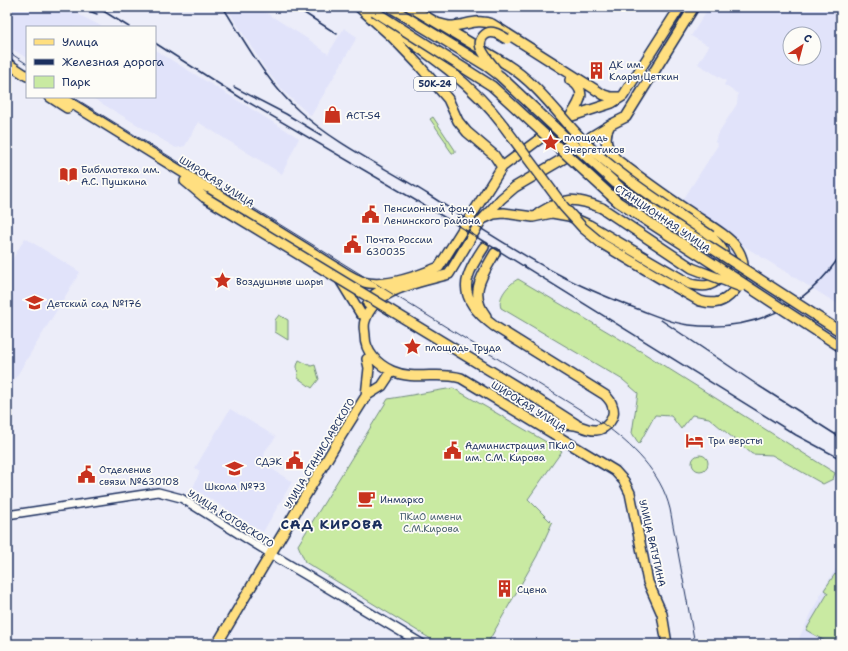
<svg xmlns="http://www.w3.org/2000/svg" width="848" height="651" viewBox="0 0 848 651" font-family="'Shantell Sans',sans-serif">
<rect width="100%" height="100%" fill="#ecedf9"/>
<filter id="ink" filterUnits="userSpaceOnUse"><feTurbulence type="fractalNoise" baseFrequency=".025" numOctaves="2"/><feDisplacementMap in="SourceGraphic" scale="8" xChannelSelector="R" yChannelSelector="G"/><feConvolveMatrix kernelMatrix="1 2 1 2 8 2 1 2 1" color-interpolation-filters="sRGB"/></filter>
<g filter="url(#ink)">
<path fill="#e1e3fa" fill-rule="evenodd" d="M13 7H64L103 27H27V58L7 46V15Z
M226 7H257L311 41 328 54 344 28 357 37 311 116 284 92 266 70Z
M709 7H841V306L729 237 681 203 718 145 715 142 717 135 737 104 738 94 724 85 726 81 698 64 709 46 691 36ZM790 34H814V58H790Z
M155 50 299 138 282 174 198 122 185 146 176 148 91 97H155Z
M25 238 80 272 7 392V268Z
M230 409 276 437 265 451 263 463 292 482 263 532 193 488 200 471 195 468Z
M836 568 841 571V644H804L798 640 823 590Z"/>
<path fill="#c9eaa2" stroke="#728c80" d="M433 117 455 150V153H452L447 146 446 142 430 119Z
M518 279 642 352 835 473 833 479 823 484 772 455 752 454 709 418 692 415 681 429 671 416 655 415 639 444 632 433 638 393 623 380 501 308C497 297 509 284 518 279Z
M279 315 288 320V340L275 332V320Z
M299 360 311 366 315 365 319 379 312 388 298 378 297 366Z
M453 388 562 451 528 499 552 523 537 556 487 644H439L305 562 298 545 388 399Z
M692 463a8 8 0 1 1 16 0a8 8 0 1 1-16 0Z
M835 574 841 578V634L835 644H830L806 630 828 593 824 590Z"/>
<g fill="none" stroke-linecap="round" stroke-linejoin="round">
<defs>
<path id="tertiary" d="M7 515 158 492 181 498 271 554"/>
<path id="secondary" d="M271 554 422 644"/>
<path id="primary" d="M359 7 392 37 418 64 448 99 458 121 467 132 494 155 502 167
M410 7 506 64
M384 23C426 52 472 83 503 125
M437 23C441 24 446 26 450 26 465 26 477 18 492 24L604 95 611 97H621
M7 63 27 76
M50 97 67 108
M61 97 347 274C352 277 358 280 363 282 385 288 418 276 439 267L502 167 569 117 612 103 623 96 680 7
M570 117C579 103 589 91 570 80
M185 181 204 197
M539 213C565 197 574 197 602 208
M485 218 494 214 504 213 533 217 552 213 569 216 589 225 690 284C696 285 702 287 709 285 722 281 728 263 723 251 720 245 715 241 711 236
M601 243 658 277 700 301C711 304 720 304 729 296 744 284 748 263 736 247 728 235 702 221 690 212 665 196 641 178 617 160 607 150 602 138 610 125
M484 247C478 256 471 266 468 277 461 298 479 315 494 326L605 395C608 398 611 401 612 405 617 417 607 429 596 430 588 431 582 426 575 425 562 423 549 426 537 423
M339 278 361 314
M368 304 375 294 391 284
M486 316C468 293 483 274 495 253
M366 396 369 368 367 359
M537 399 576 424
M217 644 341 436 366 396 382 386 392 371
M667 644 662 614 648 582 630 493 624 481 615 471 461 378C439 371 414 381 392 371 378 365 365 352 365 336 365 332 363 326 365 321 374 288 420 283 449 274L481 221 501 199 515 187 573 153 592 136 610 125 626 117 694 7"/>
</defs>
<use href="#tertiary" stroke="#1b2f5e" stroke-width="10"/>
<use href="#secondary" stroke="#1b2f5e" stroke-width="11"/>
<use href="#primary" stroke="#1b2f5e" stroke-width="12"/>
<use href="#tertiary" stroke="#fdfcf7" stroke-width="7"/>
<use href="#secondary" stroke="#fdfcf7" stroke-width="8"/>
<use href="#primary" stroke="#ffdf80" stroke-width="9"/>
<path stroke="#1b2f5e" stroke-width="1" d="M7 51 27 64
M73 97 602 423C632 445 661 472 670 509L695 644"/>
<path stroke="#1b2f5e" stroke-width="1.5" d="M79 7 97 14
M97 7 129 27
M223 7C245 42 267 83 299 111 338 146 385 167 429 195 471 222 514 251 558 274 582 287 609 298 635 308 652 314 670 323 689 325 752 332 807 308 841 254
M295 7 337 34
M155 43 241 98 449 220 796 435 841 459
M234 87 286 114 321 135
M661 320 759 386 841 438"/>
<defs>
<path id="primary-bridge" d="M390 7 488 67 500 76 565 137 625 192 841 332
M374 11 492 86 618 202 841 347
M506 64C543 87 565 126 597 154 632 185 673 210 711 236
M496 70C491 63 484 56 481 48 478 39 486 30 495 33 499 34 503 37 507 39
M503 125 564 207 583 228 601 243
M204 197 537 399
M602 208 692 268 741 287"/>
</defs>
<use href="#primary-bridge" stroke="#1b2f5e" stroke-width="12" stroke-linecap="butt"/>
<use href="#primary-bridge" stroke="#ffdf80" stroke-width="9"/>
</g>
</g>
<defs>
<symbol id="building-bare" viewBox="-9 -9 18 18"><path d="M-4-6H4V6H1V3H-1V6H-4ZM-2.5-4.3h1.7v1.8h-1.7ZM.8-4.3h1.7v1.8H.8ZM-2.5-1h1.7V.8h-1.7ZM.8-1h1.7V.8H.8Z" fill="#c8321e" stroke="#fdfcf7" stroke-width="2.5" paint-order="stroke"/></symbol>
<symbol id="shop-bare" viewBox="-9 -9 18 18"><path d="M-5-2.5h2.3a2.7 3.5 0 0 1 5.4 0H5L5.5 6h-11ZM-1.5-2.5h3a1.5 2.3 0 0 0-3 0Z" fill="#c8321e" stroke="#fdfcf7" stroke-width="2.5" paint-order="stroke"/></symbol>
<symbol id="sight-bare" viewBox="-9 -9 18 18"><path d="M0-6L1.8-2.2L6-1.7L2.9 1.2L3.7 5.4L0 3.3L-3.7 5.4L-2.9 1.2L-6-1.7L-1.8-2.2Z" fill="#c8321e" stroke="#fdfcf7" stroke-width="2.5" paint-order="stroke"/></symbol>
<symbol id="library-bare" viewBox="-9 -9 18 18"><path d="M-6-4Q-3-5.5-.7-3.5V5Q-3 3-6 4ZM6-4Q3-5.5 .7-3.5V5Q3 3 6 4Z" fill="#c8321e" stroke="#fdfcf7" stroke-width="2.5" paint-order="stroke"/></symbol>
<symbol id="civic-bare" viewBox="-9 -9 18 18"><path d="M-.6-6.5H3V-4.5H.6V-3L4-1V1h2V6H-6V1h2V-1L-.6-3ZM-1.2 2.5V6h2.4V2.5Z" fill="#c8321e" stroke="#fdfcf7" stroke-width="2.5" paint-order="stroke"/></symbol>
<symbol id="school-bare" viewBox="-9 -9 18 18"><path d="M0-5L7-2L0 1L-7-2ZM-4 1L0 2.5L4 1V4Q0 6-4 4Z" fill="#c8321e" stroke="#fdfcf7" stroke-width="2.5" paint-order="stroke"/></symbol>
<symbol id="hotel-bare" viewBox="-9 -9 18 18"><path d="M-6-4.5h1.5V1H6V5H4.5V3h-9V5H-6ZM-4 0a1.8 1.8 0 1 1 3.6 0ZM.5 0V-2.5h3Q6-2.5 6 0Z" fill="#c8321e" stroke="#fdfcf7" stroke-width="2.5" paint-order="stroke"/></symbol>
<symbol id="cafe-bare" viewBox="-9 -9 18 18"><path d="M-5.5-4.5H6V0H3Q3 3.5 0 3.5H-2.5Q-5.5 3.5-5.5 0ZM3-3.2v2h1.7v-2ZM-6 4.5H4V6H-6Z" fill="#c8321e" stroke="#fdfcf7" stroke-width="2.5" paint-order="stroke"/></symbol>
</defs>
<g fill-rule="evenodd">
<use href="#building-bare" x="584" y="58" width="25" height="25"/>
<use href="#shop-bare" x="320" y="102" width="25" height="25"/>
<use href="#sight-bare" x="538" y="130" width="25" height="25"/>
<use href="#library-bare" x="56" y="162" width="25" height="25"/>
<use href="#civic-bare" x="358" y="202" width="25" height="25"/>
<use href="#civic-bare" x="340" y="232" width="25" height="25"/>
<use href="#sight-bare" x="210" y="268" width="25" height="25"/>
<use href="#school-bare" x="22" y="290" width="25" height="25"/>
<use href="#sight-bare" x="400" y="334" width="25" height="25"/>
<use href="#hotel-bare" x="682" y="428" width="25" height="25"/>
<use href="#civic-bare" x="440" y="438" width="25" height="25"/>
<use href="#civic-bare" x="282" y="448" width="25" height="25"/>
<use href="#school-bare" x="222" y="456" width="25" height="25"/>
<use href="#civic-bare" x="74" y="462" width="25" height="25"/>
<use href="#cafe-bare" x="354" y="486" width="25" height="25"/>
<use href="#building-bare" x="492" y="576" width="25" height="25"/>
</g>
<g text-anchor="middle" stroke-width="3.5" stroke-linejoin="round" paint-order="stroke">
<rect fill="#fdfcf7" stroke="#5f6c8c" stroke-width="1" x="414" y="77" width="42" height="14" rx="3"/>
<g font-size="9" font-weight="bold" fill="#1b2f5e">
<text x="435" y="87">50К-24</text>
</g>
<g font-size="10" fill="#1b2f5e" stroke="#fdfcf7" text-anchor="start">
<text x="609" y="68">ДК им.<tspan x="609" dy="12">Клары Цеткин</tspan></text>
<text x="346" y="119">АСТ-54</text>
<text x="564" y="141">площадь<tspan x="564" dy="12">Энергетиков</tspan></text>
<text x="81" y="173">Библиотека им.<tspan x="81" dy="12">А.С. Пушкина</tspan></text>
<text x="384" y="212">Пенсионный фонд<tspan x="384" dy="12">Ленинского района</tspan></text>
<text x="366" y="243">Почта России<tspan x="366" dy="12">630035</tspan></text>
<text x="236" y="285">Воздушные шары</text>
<text x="47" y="307">Детский сад №176</text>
<text x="425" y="351">площадь Труда</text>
<text x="708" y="444">Три версты</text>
<text x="465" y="449">Администрация ПКиО<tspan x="465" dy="12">им. С.М. Кирова</tspan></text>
<text x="282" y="465" text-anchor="end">СДЭК</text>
<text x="99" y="473">Отделение<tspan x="99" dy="12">связи №630108</tspan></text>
<text x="235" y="490" text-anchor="middle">Школа №73</text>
<text x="380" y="503">Инмарко</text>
<text x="517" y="593">Сцена</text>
</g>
<g font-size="10" fill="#1b2f5e" stroke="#fdfcf7">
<text transform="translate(217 181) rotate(32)" y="4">ШИРОКАЯ УЛИЦА</text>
<text transform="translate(663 218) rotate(34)" y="4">СТАНЦИОННАЯ УЛИЦА</text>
<text transform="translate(529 406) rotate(32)" y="4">ШИРОКАЯ УЛИЦА</text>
<text transform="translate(319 453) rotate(-59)" y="4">УЛИЦА СТАНИСЛАВСКОГО</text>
<text transform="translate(231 518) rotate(32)" y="4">УЛИЦА КОТОВСКОГО</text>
<text transform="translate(653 543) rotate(77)" y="4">УЛИЦА ВАТУТИНА</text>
</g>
<g font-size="10" fill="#465e6f" stroke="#fdfcf7">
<text x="431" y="520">ПКиО имени<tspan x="431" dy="12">С.М.Кирова</tspan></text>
</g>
<g font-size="14" font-weight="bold" letter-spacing="1" fill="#1b2f5e" stroke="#fdfcf7">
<text x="332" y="529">САД КИРОВА</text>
</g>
</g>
<rect width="848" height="651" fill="none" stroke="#fdfcf7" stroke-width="24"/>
<rect x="12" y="12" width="824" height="627" fill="none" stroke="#1b2f5e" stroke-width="1.5" filter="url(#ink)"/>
<rect x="26" y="26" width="130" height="72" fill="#fdfcf7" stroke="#a3aaba"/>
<rect x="34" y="39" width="20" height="6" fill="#ffdf80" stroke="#a3aaba"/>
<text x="62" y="46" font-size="12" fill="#1b2f5e">Улица</text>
<rect x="34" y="59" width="20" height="6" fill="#1b2f5e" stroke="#a3aaba"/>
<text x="62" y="66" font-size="12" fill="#1b2f5e">Железная дорога</text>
<rect x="34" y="76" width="20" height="12" fill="#c9eaa2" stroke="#a3aaba"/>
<text x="62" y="86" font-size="12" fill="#1b2f5e">Парк</text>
<g transform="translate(802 46) rotate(36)"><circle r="19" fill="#fdfcf7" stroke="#a3aaba"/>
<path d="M0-3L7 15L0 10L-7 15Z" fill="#c8321e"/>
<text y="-6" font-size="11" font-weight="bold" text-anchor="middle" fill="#1b2f5e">С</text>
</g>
</svg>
